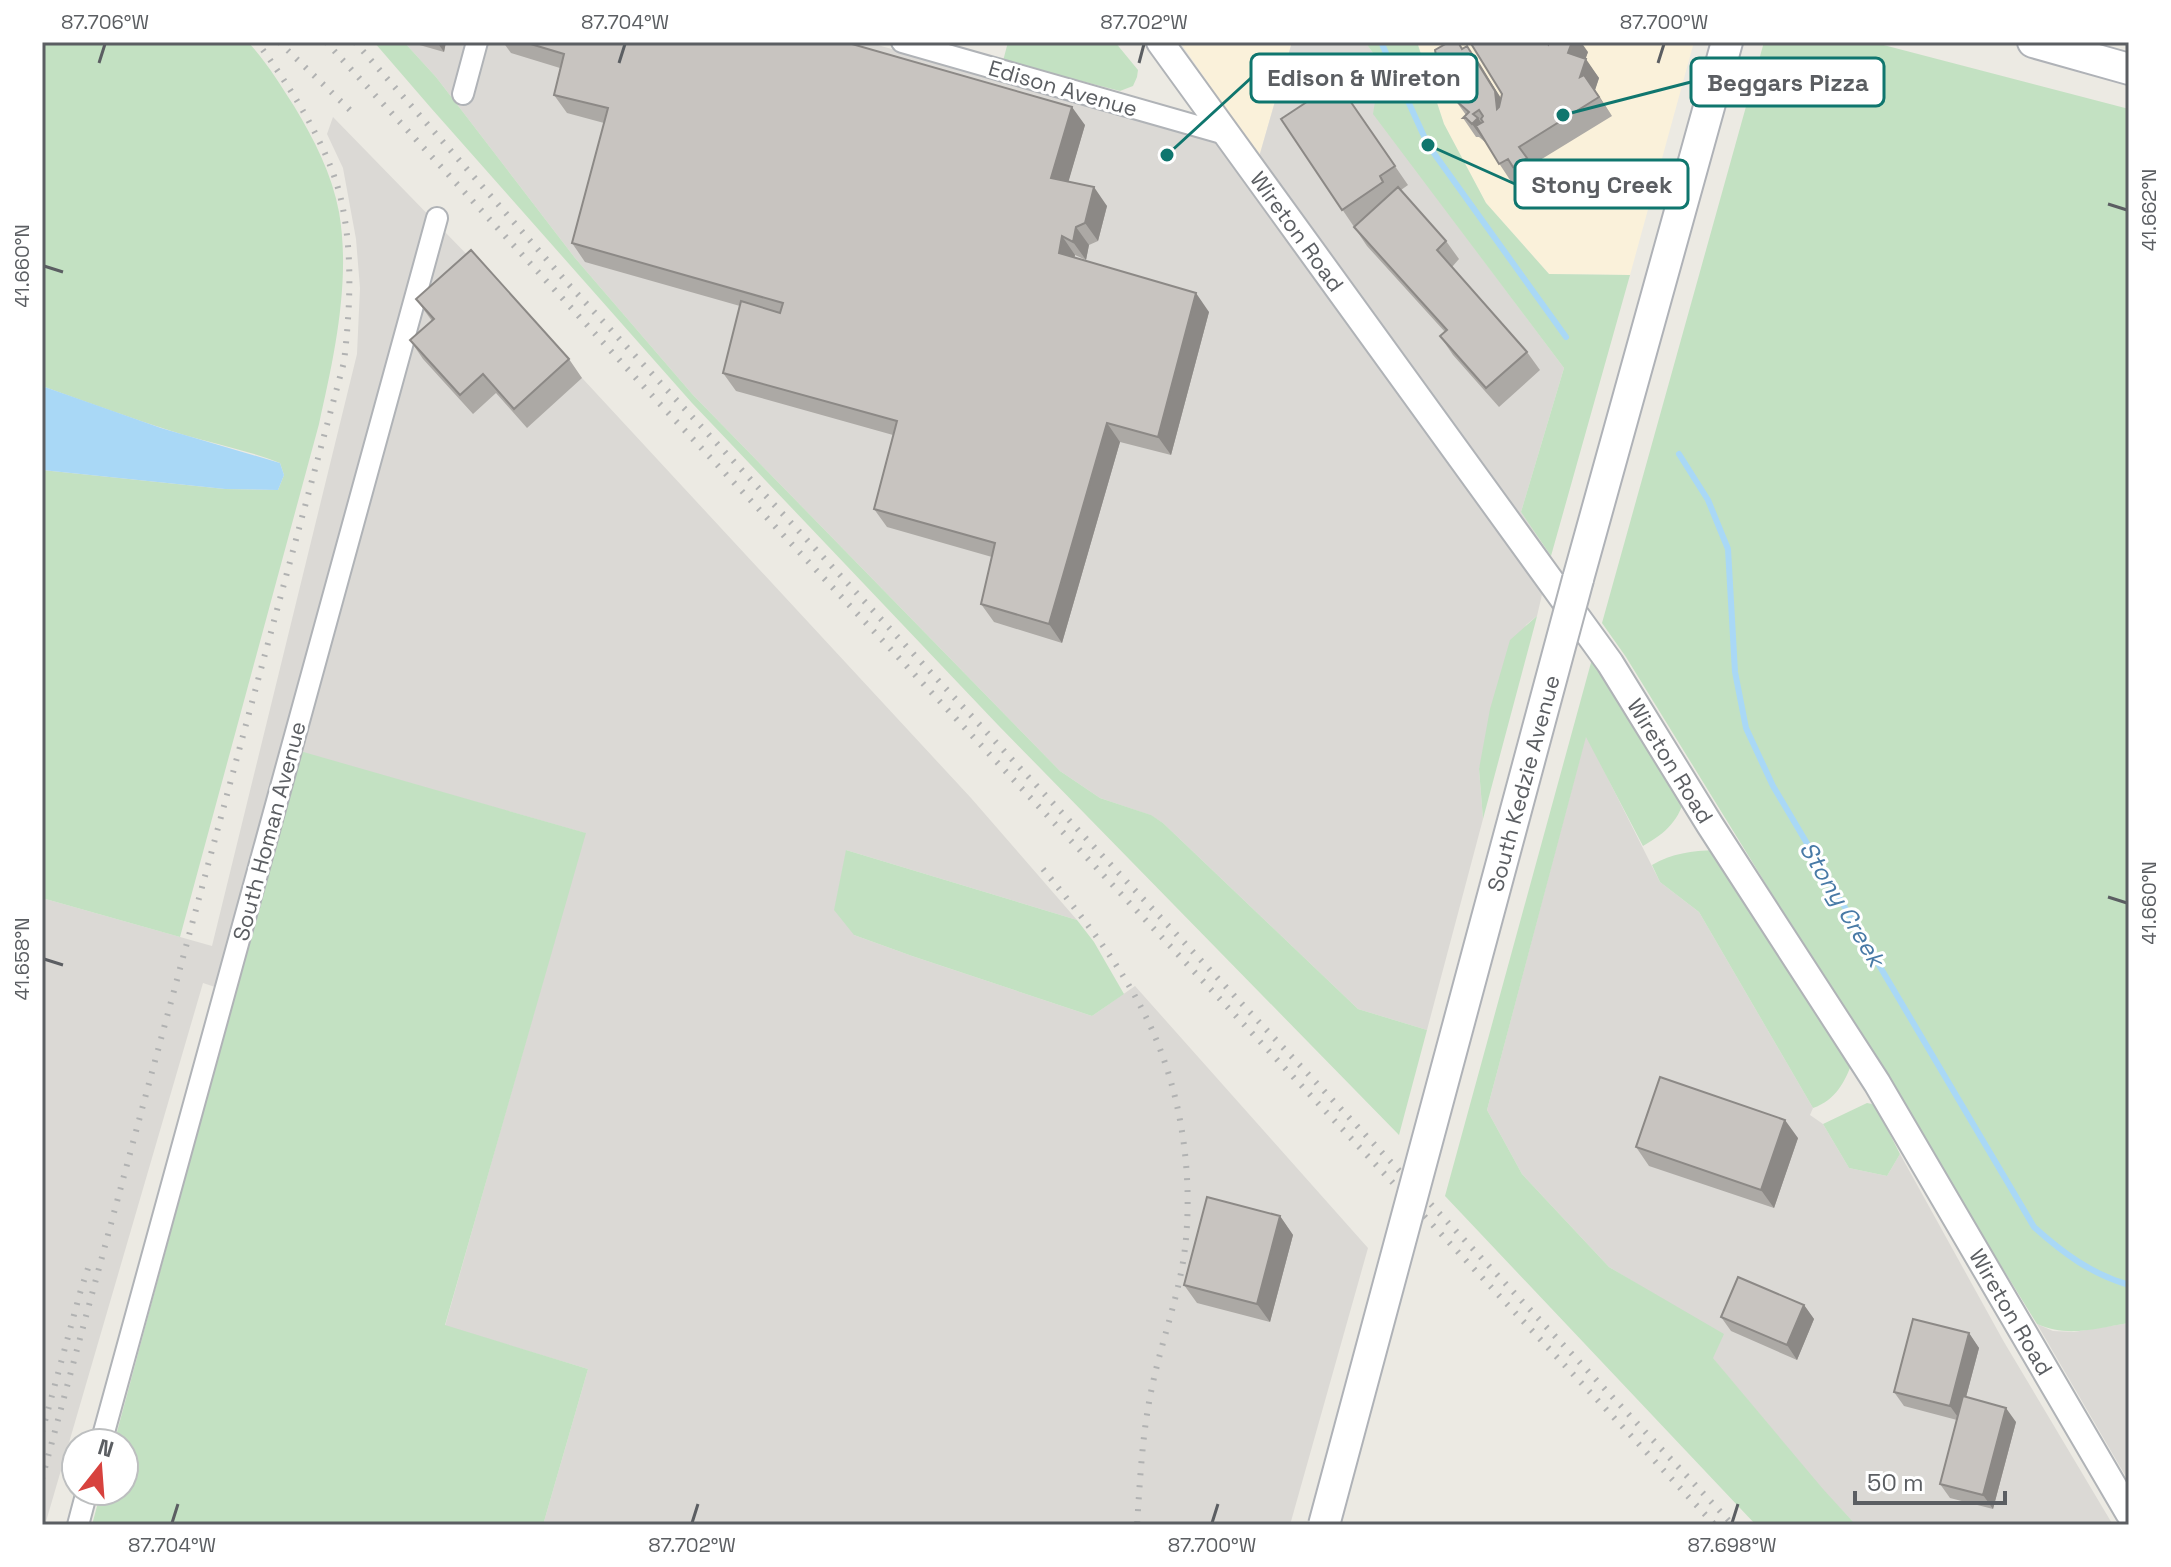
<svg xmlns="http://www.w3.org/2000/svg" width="2171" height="1567" viewBox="0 0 2171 1567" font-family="'Space Grotesk',sans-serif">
<rect width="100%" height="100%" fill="#eceae3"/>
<path fill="#faf1da" d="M1180 42H1292L1259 157Z
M1417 42H1694L1630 275 1549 274 1486 203 1444 124Z"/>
<path fill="#dbd9d5" d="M404 42H867L1189 133 1259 157 1292 42H1365L1381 64 1374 114 1564 368 1521 512 1551 556 1537 616 1526 625 1479 769 1483 819 1427 1030 1358 1009 1163 823 1150 815 1100 798 1060 771 693 395 575 258 436 77Z
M333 117 482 270 971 798 1077 920 846 850 854 935 912 956 1092 1016 1135 986 1368 1248 1290 1525H543L588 1369 445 1326 585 833 300 752 236 994 203 983 45 1525H42V898L212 946 357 354 360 288 356 239 343 168 327 134Z
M1586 735 1660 882 1699 912 1813 1108 1810 1115 1823 1124 1849 1168 1887 1176 1900 1154 2004 1342 2113 1525H1856L1823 1490 1664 1300 1609 1267 1522 1174 1487 1110Z
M2129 1323V1482L2037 1324 2053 1331 2074 1332Z"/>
<path fill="#c3e1c2" d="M42 42H248C266 61 280 84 294 106 314 139 332 174 339 212 351 281 334 357 319 424L180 937 42 898V470L225 489 278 490 284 475 280 463C250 451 215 444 184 435 136 420 89 403 42 386Z
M374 42H404L436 77 575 258 693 395 1060 771 1100 798 1151 815 1163 823 1358 1009 1427 1030 1399 1135 998 725 692 403 431 108Z
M1008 42H1115L1138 70 1137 77 1133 86 1120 91 1003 61Z
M1365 42H1417L1444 124 1486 203 1549 274 1630 275 1551 556 1521 512 1564 368 1373 114 1381 64Z
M1764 42H1872L2129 109V1323C2097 1328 2068 1338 2037 1324L1626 657 1602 623Z
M1537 616 1535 624 1483 819 1479 769 1490 709 1510 640Z
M1592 659 1686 793C1680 820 1666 833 1643 846L1586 737 1487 1110 1522 1174 1609 1267 1724 1334 1713 1358 1823 1489 1856 1525H1756L1445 1196Z
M300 751 586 833 445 1325 588 1369 543 1525H92L101 1491H124V1443H114Z
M846 850 1077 920 1094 942 1124 994 1092 1016 912 956 854 935 834 910Z
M1715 850 1853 1060C1845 1082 1836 1100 1813 1108L1699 912 1660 882 1652 865C1672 853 1692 851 1715 850Z
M1867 1103 1872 1104 1877 1109 1900 1154 1887 1176 1849 1168 1823 1124Z"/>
<path fill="#a9d8f6" d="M42 386 161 428 280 463 284 475 278 490 225 489 42 470Z"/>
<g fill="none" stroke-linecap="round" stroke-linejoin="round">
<path stroke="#a9d8f6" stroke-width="6" d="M1381 42 1428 145 1566 337
M1679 454 1708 500 1728 549 1735 672 1746 728 1773 786 2034 1227C2063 1253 2091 1274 2129 1285"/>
<defs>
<path id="minor" d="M902 42 1225 134
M463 94 477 42
M101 1443 437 218
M78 1525 87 1491"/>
<g id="tertiary">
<path id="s1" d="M1160 42 1610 663 1710 825 1877 1083 2129 1513"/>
</g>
<path id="secondary" d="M2033 42 2129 69
M1578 579 1727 42"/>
</defs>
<use href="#minor" stroke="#b0b3b7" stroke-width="24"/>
<use href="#tertiary" stroke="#b0b3b7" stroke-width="30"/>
<use href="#secondary" stroke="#afb2b7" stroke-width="34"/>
<use href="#minor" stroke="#fff" stroke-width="20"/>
<use href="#tertiary" stroke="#fff" stroke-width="26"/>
<use href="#secondary" stroke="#fff" stroke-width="30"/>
<path stroke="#b1b2b2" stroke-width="6" stroke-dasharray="2 10" stroke-linecap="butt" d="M279 42 351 111
M326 42 658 402 1715 1525
M355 42 570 286 1049 799 1733 1525
M1043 869C1080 914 1118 961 1144 1013 1181 1085 1195 1176 1184 1256 1177 1302 1160 1346 1151 1392 1142 1436 1140 1481 1137 1525
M42 1432 80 1293 90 1262
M42 1479 344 362C350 310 353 256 342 204 331 150 290 86 257 42"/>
<defs>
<g id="secondary-bridge">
<path id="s2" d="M1324 1525 1578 579"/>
</g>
</defs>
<use href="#secondary-bridge" stroke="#afb2b7" stroke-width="34" stroke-linecap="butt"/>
<use href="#secondary-bridge" stroke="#fff" stroke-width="30"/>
</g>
<path fill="#aca9a5" d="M415 42H446L444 52 416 44Z
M503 42H845L1085 125 1068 182 1107 206 1098 241 1089 245 1086 260 1075 255 1074 258 1209 312 1171 455 1120 442 1062 643 994 622 981 604 992 557 887 527 874 509 893 435 736 391 723 373 740 306 585 262 572 243 604 123 567 113 554 95 560 68 511 53Z
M1467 46 1501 98 1588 52 1585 59 1599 78 1595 90 1612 116 1532 165 1540 177 1526 186 1521 178 1512 183 1485 142 1479 137H1476L1463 118 1466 115 1440 79 1463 48Z
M1337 82 1408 185 1401 190 1446 241 1459 259 1452 267 1527 352 1540 370 1499 407 1453 355 1440 336 1445 332 1367 246 1281 119Z
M416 299 569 359 582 378 527 428 496 393 473 414 423 359 410 340 432 321Z
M1798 1138 1774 1208 1649 1166 1636 1147Z
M1280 1216 1293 1235 1270 1322 1197 1303 1184 1285Z
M1804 1305 1814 1319 1797 1360 1731 1331 1721 1317Z
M1969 1333 1979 1348 1966 1397 2016 1422 1993 1509 1950 1498 1940 1484 1957 1420 1904 1406 1894 1392Z"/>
<path fill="#8c8986" d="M437 42H446L444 52Z
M1572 42H1581L1588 52 1581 72 1568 53Z
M1467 46 1480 64 1508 110 1497 109Z
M1586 59 1599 78 1595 90 1612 116 1595 91 1580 77Z
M1072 107 1085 125 1064 197 1051 178Z
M1478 118 1491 136 1485 142 1472 124Z
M1094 187 1107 206 1098 241 1085 223Z
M1076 227 1089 245 1086 260 1073 242Z
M1062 236 1075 255 1072 272 1059 253Z
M1196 293 1209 312 1171 455 1158 437Z
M1107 423 1120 442 1062 643 1049 624Z
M1785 1120 1798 1138 1774 1208 1761 1190Z
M1280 1216 1293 1235 1270 1322 1257 1304Z
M1804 1305 1814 1319 1797 1360 1787 1345Z
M1969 1333 1979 1348 1960 1420 1950 1406Z
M2006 1408 2016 1422 1993 1509 1983 1495Z"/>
<path fill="#c8c4c0" stroke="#8c8986" stroke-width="2" d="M524 42H845L1072 107 1051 178 1094 187 1085 223 1076 227 1073 242 1062 236 1059 253 1196 293 1158 437 1107 423 1049 624 981 604 995 543 874 509 897 421 723 373 741 301 780 313 783 303 572 243 608 108 554 95 564 54Z
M1449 42H1458L1462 49 1467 46 1495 91 1497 109 1499 107 1502 94 1470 42H1546L1548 44V42H1572L1568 53 1586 59 1580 77 1584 75 1599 97 1519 147 1527 158 1513 167 1508 159 1499 164 1476 126 1483 122 1481 119 1483 116 1479 110 1473 114 1478 118 1472 124 1466 118H1463L1469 112 1454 99 1458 95 1440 79 1435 50Z
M1337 82 1395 166 1380 176 1383 182 1342 210 1281 119Z
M1398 187 1446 241 1437 250 1527 352 1486 388 1440 336 1447 330 1354 227Z
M471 250 569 359 514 409 483 374 460 395 410 340 434 319 416 299Z
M1660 1077 1785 1120 1761 1190 1636 1147Z
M1207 1197 1280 1216 1257 1304 1184 1285Z
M1738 1277 1804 1305 1787 1345 1721 1317Z
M1913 1319 1969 1333 1950 1406 1894 1392Z
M1963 1396 2006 1408 1983 1495 1940 1484Z"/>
<path fill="none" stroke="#5b5e62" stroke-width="3" d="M99 63 105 44M619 63 625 44M1139 63 1144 44M1658 63 1664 44M2108 204 2127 210M44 266 63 272M2108 897 2127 903M44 959 63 965M172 1523 178 1504M692 1523 698 1504M1212 1523 1218 1504M1732 1523 1738 1504"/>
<g text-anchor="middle" stroke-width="6" stroke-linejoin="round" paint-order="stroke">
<g font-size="22" fill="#5b5e62" stroke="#fff">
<text transform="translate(1063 88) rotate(16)" y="8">Edison Avenue</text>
<text dy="8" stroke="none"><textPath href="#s1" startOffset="234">Wireton Road</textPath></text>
<text dy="8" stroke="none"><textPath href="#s1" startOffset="882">Wireton Road</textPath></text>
<text dy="8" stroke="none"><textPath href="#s2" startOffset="768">South Kedzie Avenue</textPath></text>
<text transform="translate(269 831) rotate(-75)" y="8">South Homan Avenue</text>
<text dy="8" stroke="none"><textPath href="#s1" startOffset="1530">Wireton Road</textPath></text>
</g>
<g font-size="24" font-style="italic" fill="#487aa6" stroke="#fff">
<text transform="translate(1842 904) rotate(59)" y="8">Stony Creek</text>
</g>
</g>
<path fill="none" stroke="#0f766e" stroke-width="3" d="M1167 155L1251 78M1563 115L1691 82M1428 145L1515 184"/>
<g fill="#0f766e" stroke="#fff" stroke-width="3">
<circle cx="1167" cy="155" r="8"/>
<circle cx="1563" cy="115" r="8"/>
<circle cx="1428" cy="145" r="8"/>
</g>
<g fill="#fff" stroke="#0f766e" stroke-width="3">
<rect x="1251" y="54" width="226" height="48" rx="8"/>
<rect x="1691" y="58" width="193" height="48" rx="8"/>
<rect x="1515" y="160" width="173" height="48" rx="8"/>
</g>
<g font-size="24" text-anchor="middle" font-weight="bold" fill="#5b5e62">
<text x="1364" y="86">Edison &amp; Wireton</text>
<text x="1788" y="91">Beggars Pizza</text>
<text x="1602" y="193">Stony Creek</text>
</g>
<rect width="2171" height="1567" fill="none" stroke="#ffffff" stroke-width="88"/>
<g transform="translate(100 1467) rotate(17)"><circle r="38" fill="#ffffff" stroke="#bdbfc0" stroke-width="2"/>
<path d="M0-6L14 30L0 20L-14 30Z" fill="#d7423e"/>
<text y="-12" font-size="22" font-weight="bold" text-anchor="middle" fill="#5b5e62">N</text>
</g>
<path d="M1855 1491v12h150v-12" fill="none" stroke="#5b5e62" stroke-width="4"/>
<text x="1867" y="1491" font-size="24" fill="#5b5e62" stroke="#ffffff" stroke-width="6" paint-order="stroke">50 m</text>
<rect x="44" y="44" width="2083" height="1479" fill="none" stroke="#5b5e62" stroke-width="3"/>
<g font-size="20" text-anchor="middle" fill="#5b5e62">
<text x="105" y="29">87.706°W</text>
<text x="625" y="29">87.704°W</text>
<text x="1144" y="29">87.702°W</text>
<text x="1664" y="29">87.700°W</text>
<text transform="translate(2149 210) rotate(-90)" y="7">41.662°N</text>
<text transform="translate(22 266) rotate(-90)" y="7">41.660°N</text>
<text transform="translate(2149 903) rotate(-90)" y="7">41.660°N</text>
<text transform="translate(22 959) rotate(-90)" y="7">41.658°N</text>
<text x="172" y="1552">87.704°W</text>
<text x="692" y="1552">87.702°W</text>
<text x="1212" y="1552">87.700°W</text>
<text x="1732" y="1552">87.698°W</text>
</g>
</svg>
